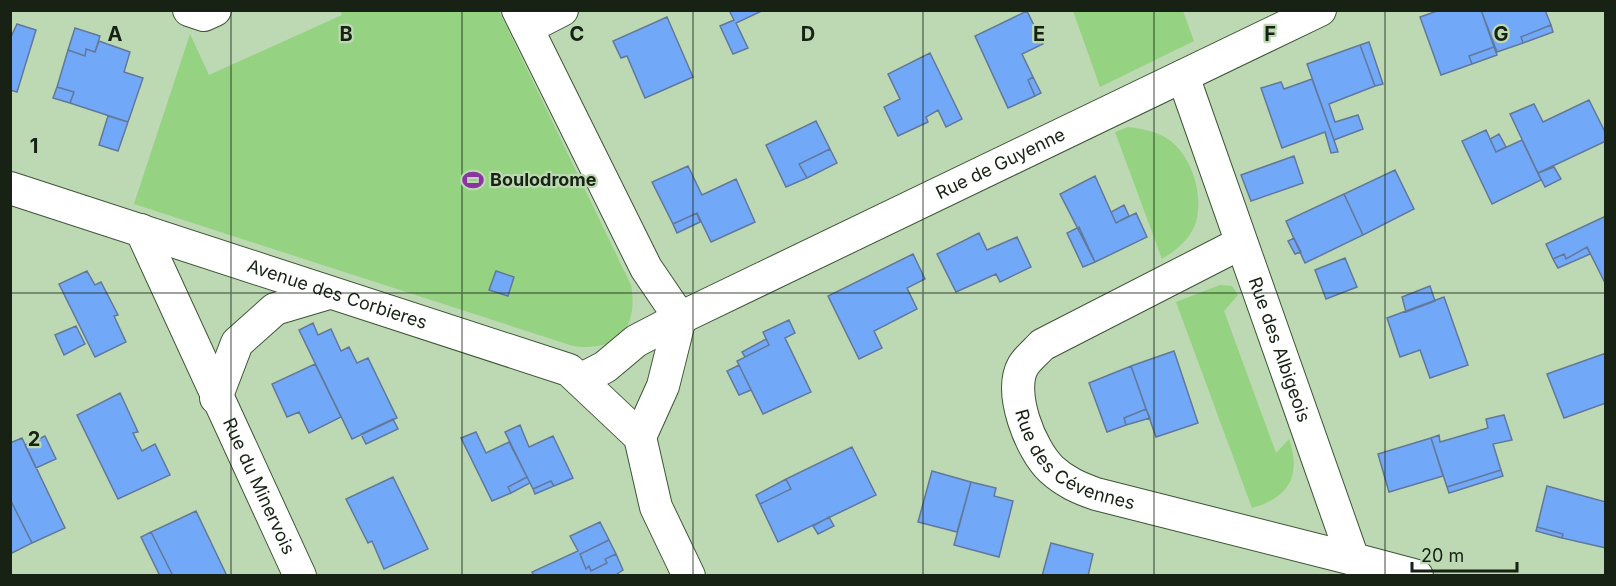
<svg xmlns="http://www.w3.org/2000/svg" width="1616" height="586" viewBox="0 0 1616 586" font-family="Inter,sans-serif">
<rect width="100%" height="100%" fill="#bcd9b3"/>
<path fill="#95d281" d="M340 11H499L631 285C639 328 617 352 573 346L134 204 190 34 209 75 342 15Z
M1073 11H1183L1194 41 1100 87Z
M1128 127C1142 129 1156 131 1168 139 1192 155 1206 199 1194 227 1188 241 1175 251 1162 259L1115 132Z
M1220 285 1232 286 1238 295 1224 311 1276 453 1289 439C1302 477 1288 498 1252 508L1176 302Z"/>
<path fill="#72a8f8" stroke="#62789a" stroke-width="1.5" d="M729 10H764L736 23 748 48 733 54 720 26 734 20Z
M1440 10H1481L1494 47 1469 56 1472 64 1441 75 1420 17Z
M1481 10H1545L1551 25 1521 37 1523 43 1497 52Z
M1027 11 1043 44 1022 54 1033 77 1028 80 1035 96 1008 108 975 36Z
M667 17 693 77 645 98 627 56 621 58 613 41Z
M17 24 36 30 17 92 10 90V39Z
M1551 25 1553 32 1523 43 1521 37Z
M75 28 100 36 95 52 86 49 85 56 68 50Z
M99 41 130 52 124 72 143 78 128 122 70 103 74 92 57 87 68 50 85 56 86 49 95 52Z
M1369 42 1383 84 1375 86 1360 45Z
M1360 45 1375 86 1329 104 1335 122 1358 115 1363 129 1334 140 1307 64Z
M1494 47 1497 55 1472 64 1469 56Z
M930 53 962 119 946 127 938 110 926 117 928 122 898 136 884 107 900 99 888 74Z
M1033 77 1041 93 1035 96 1028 80Z
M1312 79 1334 140 1338 152 1331 153 1325 132 1282 148 1261 88 1281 82 1284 89Z
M57 87 74 92 70 103 53 98Z
M1589 100 1606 134V141L1538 173 1510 114 1534 104 1543 122Z
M108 116 128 122 118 151 99 145Z
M816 121 830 149 799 164 807 178 786 187 766 145Z
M1486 130 1496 152 1522 140 1541 180 1492 204 1462 141Z
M1499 134 1506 147 1496 152 1490 139Z
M830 149 837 163 807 178 799 164Z
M1294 156 1303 183 1251 201 1241 175Z
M688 166 702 195 736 179 755 222 711 242 697 213 673 224 652 182Z
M1554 167 1561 179 1545 187 1538 173Z
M1395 170 1414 209 1363 235 1344 194Z
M1095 176 1116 223 1136 213 1147 237 1095 262 1060 194Z
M1344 194 1363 235 1305 263 1286 221Z
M1124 205 1129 216 1116 223 1111 212Z
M697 213 700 222 677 233 673 224Z
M1606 216V285L1587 247 1566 259 1564 254 1553 259 1546 244Z
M1079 227 1095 262 1083 267 1067 233Z
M979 233 987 250 1017 237 1031 267 1000 282 996 274 956 292 937 254Z
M1294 238 1301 252 1295 254 1288 241Z
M1587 247 1590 254 1558 268 1553 259 1564 254 1566 259Z
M913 254 925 279 907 288 917 309 874 331 882 348 859 359 828 296Z
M1345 258 1357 287 1326 299 1315 270Z
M87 271 95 285 101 282 118 315 114 316 126 342 95 357 59 284Z
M496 271 514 277 508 296 489 290Z
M1430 286 1435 301 1406 312 1402 297Z
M1444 297 1468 365 1430 378 1420 350 1400 357 1387 318Z
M789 320 795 333 785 338 811 392 763 414 737 361 769 345 763 332Z
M313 323 318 335 331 329 341 351 349 347 357 363 368 358 397 418 352 439 299 330Z
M76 326 85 344 64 355 55 335Z
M766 339 769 345 745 357 742 352Z
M1174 351 1198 423 1156 437 1131 366Z
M1606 353V403L1564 418 1547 374Z
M315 364 341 417 309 433 299 412 287 417 272 384Z
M739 365 751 390 739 395 727 371Z
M1131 366 1146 409 1124 418 1126 425 1107 432 1089 383Z
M120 393 138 432 133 433 142 451 155 444 170 475 118 499 77 415Z
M1146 409 1150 418 1126 425 1124 418Z
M1504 415 1512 440 1493 444 1501 470 1447 487 1431 438 1439 435 1440 442 1488 428 1486 419Z
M393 419 398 429 366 444 361 434Z
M520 425 529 447 553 436 573 478 554 486 551 481 533 489 505 432Z
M476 432 486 453 509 442 527 477 508 487 511 493 492 501 461 438Z
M45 436 56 459 36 468 25 445Z
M22 438 65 528 32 543 10 499V443Z
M1431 438 1443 476 1389 492 1378 454Z
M852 447 876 495 778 542 760 504 791 489 786 479Z
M1501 470 1503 476 1449 493 1447 487Z
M932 471 971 482 957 532 918 522Z
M393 477 428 549 384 569 372 541 368 543 346 499Z
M527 477 530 483 511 493 508 487Z
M786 479 791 489 760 504 756 495Z
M551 481 554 486 535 494 533 489Z
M971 482 996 488 994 496 1013 501 999 557 954 545Z
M1547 486 1606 502V548L1562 538 1563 534 1537 527Z
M10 499 32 543 10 554Z
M196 511 227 576H173L151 532Z
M829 517 834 526 818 534 813 526Z
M600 522 609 540 580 554 586 569 589 566 591 571 607 563 605 559 616 554 623 570 614 576H534L532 572 578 551 570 536Z
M1537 527 1563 534 1562 538 1536 531Z
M151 532 173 576H160L141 537Z
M609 540 616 554 605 559 607 563 591 571 589 566 586 569 580 554Z
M1051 543 1093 554 1088 576H1042Z"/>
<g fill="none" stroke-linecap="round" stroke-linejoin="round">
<defs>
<g id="street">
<path d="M189 10 204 15 215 10"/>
<path d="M518 10 646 268 680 318"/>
<path d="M527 28 562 10"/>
<path id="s1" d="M1183 76 1353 559 1417 576"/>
<path id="s2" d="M10 188 569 370 640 437"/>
<path id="s3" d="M141 230 300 576"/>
<path id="s4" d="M1241 243 1042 345C1036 352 1027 359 1023 366 1008 393 1031 450 1051 469 1065 482 1079 488 1096 494L1353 559"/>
<path id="s5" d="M580 380 605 367 636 341 680 318 1320 10"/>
<path d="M216 398 237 343 275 309 329 293"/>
<path d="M640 437 656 507 689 576"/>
<path d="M640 437 663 386 680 318"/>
</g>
</defs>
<use href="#street" stroke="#3d5535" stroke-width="34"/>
<use href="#street" stroke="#fff" stroke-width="32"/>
</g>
<path fill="none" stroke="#172214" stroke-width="1.5" stroke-opacity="0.55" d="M231 10V576M462 10V576M693 10V576M923 10V576M1154 10V576M1385 10V576M10 293H1606"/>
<defs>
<symbol id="stadium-bare" viewBox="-9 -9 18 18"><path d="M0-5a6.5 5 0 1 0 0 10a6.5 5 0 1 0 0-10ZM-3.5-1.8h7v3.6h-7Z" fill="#8b35a2" stroke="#bcd9b3" stroke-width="2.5" paint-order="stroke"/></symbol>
</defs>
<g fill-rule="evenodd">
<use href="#stadium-bare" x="458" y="165" width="30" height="30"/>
</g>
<g text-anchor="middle" stroke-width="4.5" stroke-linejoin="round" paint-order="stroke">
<g font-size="18" fill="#172214" stroke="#bcd9b3">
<text dy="6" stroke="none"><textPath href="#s5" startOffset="474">Rue de Guyenne</textPath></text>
<text dy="6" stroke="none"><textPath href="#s2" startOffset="344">Avenue des Corbieres</textPath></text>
<text dy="6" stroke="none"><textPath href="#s1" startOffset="290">Rue des Albigeois</textPath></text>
<text dy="6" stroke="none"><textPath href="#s4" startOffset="376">Rue des Cévennes</textPath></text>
<text dy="6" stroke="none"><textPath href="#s3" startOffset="282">Rue du Minervois</textPath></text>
</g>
<g font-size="18" font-weight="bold" fill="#172214" stroke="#bcd9b3" text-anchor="start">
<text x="490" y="186">Boulodrome</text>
</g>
</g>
<g font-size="20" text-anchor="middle" font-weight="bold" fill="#172214" stroke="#bcd9b3" stroke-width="4.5" stroke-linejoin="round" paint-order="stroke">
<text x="115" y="41">A</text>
<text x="346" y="41">B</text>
<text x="577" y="41">C</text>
<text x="808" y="41">D</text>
<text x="1039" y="41">E</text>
<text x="1270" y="41">F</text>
<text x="1501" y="41">G</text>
<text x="34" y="153">1</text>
<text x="34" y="446">2</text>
</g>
<rect width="1616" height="586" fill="none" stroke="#172214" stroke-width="24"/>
<path d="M1412 562v9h105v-9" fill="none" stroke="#172214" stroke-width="3"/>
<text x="1421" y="562" font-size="18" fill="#172214" stroke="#bcd9b3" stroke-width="4.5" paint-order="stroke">20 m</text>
</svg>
